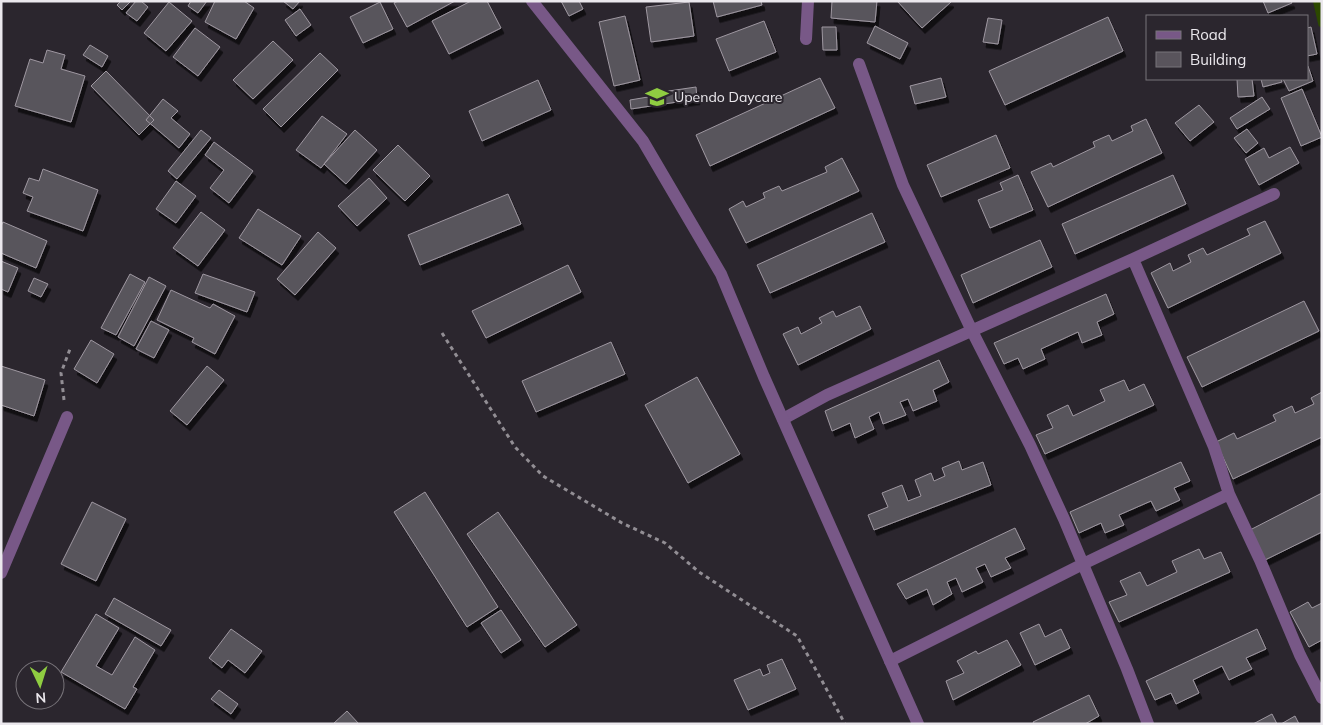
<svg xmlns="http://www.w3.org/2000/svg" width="1323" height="725" viewBox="0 0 1323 725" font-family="Mulish,sans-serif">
<defs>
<filter id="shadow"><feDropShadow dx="3" dy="5.5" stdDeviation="0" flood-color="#0009"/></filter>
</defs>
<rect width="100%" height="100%" fill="#2b262e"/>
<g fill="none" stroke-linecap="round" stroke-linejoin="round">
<path stroke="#2c4800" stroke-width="8" d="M1317 1 1322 23"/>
</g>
<path fill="#59545c" stroke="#9e98a1" filter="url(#shadow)" d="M120 1H131L122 10 117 5 120 2Z
M136 1H141L148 7 137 21 126 13Z
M191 1H207L198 13 188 6Z
M215 1H244L254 8 236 39 205 22Z
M283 1H300L293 9Z
M398 1H455L407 27 394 3Z
M471 1H487L501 28 449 54 432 21Z
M561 1H579L583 9 569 16Z
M713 1H761L762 5 717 17Z
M832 1H877L875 22 831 18Z
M897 1H950L951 2 922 28Z
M1263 1H1291L1292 3 1268 13Z
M169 2 192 21 166 51 144 33Z
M380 2 393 29 363 43 350 17Z
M689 2 694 36 651 42 646 7Z
M300 9 311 25 296 36 285 20Z
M625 16 640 80 614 86 599 22Z
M1108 17 1123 51 1005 105 989 71Z
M988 18 1002 20 998 44 983 42Z
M764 21 776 52 729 71 716 39Z
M875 26 908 43 900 59 867 43Z
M822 27H836L837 50H823Z
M1311 27 1317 54 1307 56V28Z
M195 28 220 47 198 76 173 57Z
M273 41 293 60 253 99 233 80Z
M90 45 108 56 102 67 83 55Z
M47 50 65 55 61 69 85 76 71 122 15 106 30 59 43 63Z
M320 53 338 70 281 127 263 109Z
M1308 66 1313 81 1289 91 1283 79H1307V67Z
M106 71 154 120 139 135 91 86Z
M820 78 835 108 710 166 696 135Z
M941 78 946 97 915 104 910 86Z
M1237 79H1252L1254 96 1238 97Z
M1261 79H1281L1282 82 1263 87Z
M538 80 551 110 482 141 469 111Z
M696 87 697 99 631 109 630 100 648 97V94Z
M1302 89 1322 137 1301 146 1281 98Z
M1262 97 1270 109 1237 129 1230 118Z
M163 99 178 111 171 118 190 134 179 148 146 120Z
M1199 105 1214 122 1190 141 1175 123Z
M322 116 347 134 321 168 296 150Z
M1146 119 1162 153 1048 207 1031 172 1051 163 1053 167 1095 147 1093 142 1109 135 1112 141 1133 131 1131 126Z
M1247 129 1258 143 1246 153 1234 138Z
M201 130 211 138 177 179 168 171Z
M355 130 377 150 346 184 324 164Z
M996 135 1010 168 941 197 927 165Z
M214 142 253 171 229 203 210 188 224 170 205 155Z
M398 145 430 176 405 201 373 170Z
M1290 147 1299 163 1259 185 1245 159 1264 148 1269 158Z
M842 158 859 191 746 243 729 209 743 201 746 207 765 198 763 193 779 186 782 191 827 172 825 167Z
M43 169 98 190 83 231 27 211 33 197 23 193 29 178 39 181Z
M1018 175 1033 210 990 228 978 200 1003 190 1000 183Z
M1173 175 1186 204 1075 254 1062 224Z
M369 178 387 198 357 226 338 206Z
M176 181 196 196 176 223 156 209Z
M508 194 521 224 420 265 408 235Z
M258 209 301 236 282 265 239 238Z
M201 212 225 230 198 266 173 248Z
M872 213 885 242 770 293 757 265Z
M1265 221 1281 253 1168 308 1151 273 1170 263 1173 271 1191 262 1188 255 1203 248 1207 255 1250 235 1247 229Z
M3 222 47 241 36 268 1 253V226Z
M318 232 336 248 295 295 277 279Z
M1040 240 1052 267 973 303 961 275Z
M1 261 18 268 8 292 1 289Z
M568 265 581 292 486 338 472 311Z
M130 274 145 282 116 335 101 328Z
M203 274 255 292 247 312 195 293Z
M149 277 166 286 134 346 118 337Z
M34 278 48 284 41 297 28 291Z
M171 290 210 308 213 304 235 316 215 354 192 342 194 338 157 320Z
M1106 294 1114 314 1097 322 1102 335 1082 343 1078 332 1041 349 1045 359 1023 369 1018 358 1004 364 994 343Z
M1304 301 1319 331 1202 387 1187 357Z
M860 306 871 329 798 365 783 334 798 327 801 334 822 323 819 318 833 311 836 317Z
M151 321 169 330 154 358 136 349Z
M91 340 114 354 97 383 74 369Z
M611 342 625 374 536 412 522 381Z
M939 360 949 382 933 390 937 401 913 411 908 399 900 402 906 415 883 424 879 412 869 417 874 429 855 438 850 423 832 431 825 411Z
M1 366 45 380 34 416 1 405Z
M207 366 224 380 187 425 170 411Z
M697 377 740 454 688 483 645 405Z
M1124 380 1129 391 1144 384 1154 405 1045 454 1036 435 1053 428 1047 415 1068 405 1073 416 1105 401 1100 390Z
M1322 392V437L1233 479 1216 442 1234 433 1237 439 1276 421 1273 415 1292 406 1295 413 1314 404 1311 398Z
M959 461 962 470 983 462 991 485 874 530 868 515 888 507 882 493 902 485 908 501 921 496 915 480 931 473 934 481 945 476 942 468Z
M1181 462 1190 481 1174 488 1180 500 1156 511 1151 501 1119 515 1124 525 1105 533 1101 523 1079 533 1070 512Z
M425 492 498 607 467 627 394 512Z
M1322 493V532L1265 560 1250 530Z
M92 502 126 519 96 581 61 564Z
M498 512 577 625 545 647 467 534Z
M1015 528 1025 549 1005 558 1011 568 991 577 985 564 976 568 983 582 962 592 956 578 947 582 952 594 933 605 927 589 906 599 897 584Z
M1199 549 1204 559 1221 552 1230 572 1119 622 1109 602 1127 595 1120 581 1140 572 1147 586 1177 572 1172 561Z
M114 598 171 630 161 646 105 614Z
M1308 602 1312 608 1322 603V640L1309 647 1290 612Z
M501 610 521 640 501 653 481 623Z
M96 614 119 628 96 666 112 675 135 637 155 650 133 687 137 689 125 709 61 672Z
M1039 624 1045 637 1061 629 1070 648 1035 665 1020 633Z
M231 629 262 651 245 673 228 660 222 668 209 658Z
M1257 629 1266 649 1246 658 1252 669 1229 680 1222 666 1193 680 1199 693 1176 704 1171 693 1155 700 1146 681Z
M1007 640 1021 665 953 700 946 681 964 673 957 661 976 651 978 654Z
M782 659 796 689 748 710 734 680 760 669 763 676 770 673 767 665Z
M219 690 238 704 231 714 211 699Z
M1089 695 1099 716 1085 724H1034L1033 722Z
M347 711 359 724H333Z
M1272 714 1277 724H1253Z
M1295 716 1299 724H1281Z"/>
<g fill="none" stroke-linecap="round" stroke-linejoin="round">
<path stroke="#928e94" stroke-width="3" stroke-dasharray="4 4" stroke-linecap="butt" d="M442 333 515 447 543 476 622 523 665 543 699 572 797 636 821 679 845 724
M64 400 61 373 70 349"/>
<path stroke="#785887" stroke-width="12" d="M859 64 903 185 972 331 1030 445 1064 519 1127 669 1148 724
M1133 259 1214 447 1229 494 1260 560 1300 655 1322 698
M783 419 827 395 1133 259 1274 194
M890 661 1083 564 1229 494"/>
<path stroke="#785887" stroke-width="12" d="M532 1 643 141 721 274 764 377 918 724
M806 39 808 1
M1 573 67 417"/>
</g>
<defs>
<symbol id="school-bare" viewBox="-9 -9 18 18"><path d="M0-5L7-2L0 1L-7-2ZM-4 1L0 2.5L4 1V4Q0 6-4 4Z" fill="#8fcd41" stroke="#2b262e" stroke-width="2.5" paint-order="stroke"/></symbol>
</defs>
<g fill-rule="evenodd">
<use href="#school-bare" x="641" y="81" width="32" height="32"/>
</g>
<g text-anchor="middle" stroke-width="4" stroke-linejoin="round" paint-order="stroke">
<g font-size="14" fill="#ebe8ed" stroke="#2b262e" text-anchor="start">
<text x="674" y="102">Upendo Daycare</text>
</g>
</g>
<rect width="1323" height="725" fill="none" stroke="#ebe8ed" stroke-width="5"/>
<rect x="1146" y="15" width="162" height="65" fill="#2b262e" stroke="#78747a"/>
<rect x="1156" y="31" width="25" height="8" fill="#785887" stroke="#78747a"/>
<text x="1190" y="40" font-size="15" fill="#ebe8ed">Road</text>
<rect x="1156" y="52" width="25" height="15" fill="#59545c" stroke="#78747a"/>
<text x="1190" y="65" font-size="15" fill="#ebe8ed">Building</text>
<g transform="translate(40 685) rotate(176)"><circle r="24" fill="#2b262e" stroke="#78747a"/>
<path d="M0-4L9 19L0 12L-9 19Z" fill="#8fcd41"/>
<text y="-8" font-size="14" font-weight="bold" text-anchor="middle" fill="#ebe8ed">N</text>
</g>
</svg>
